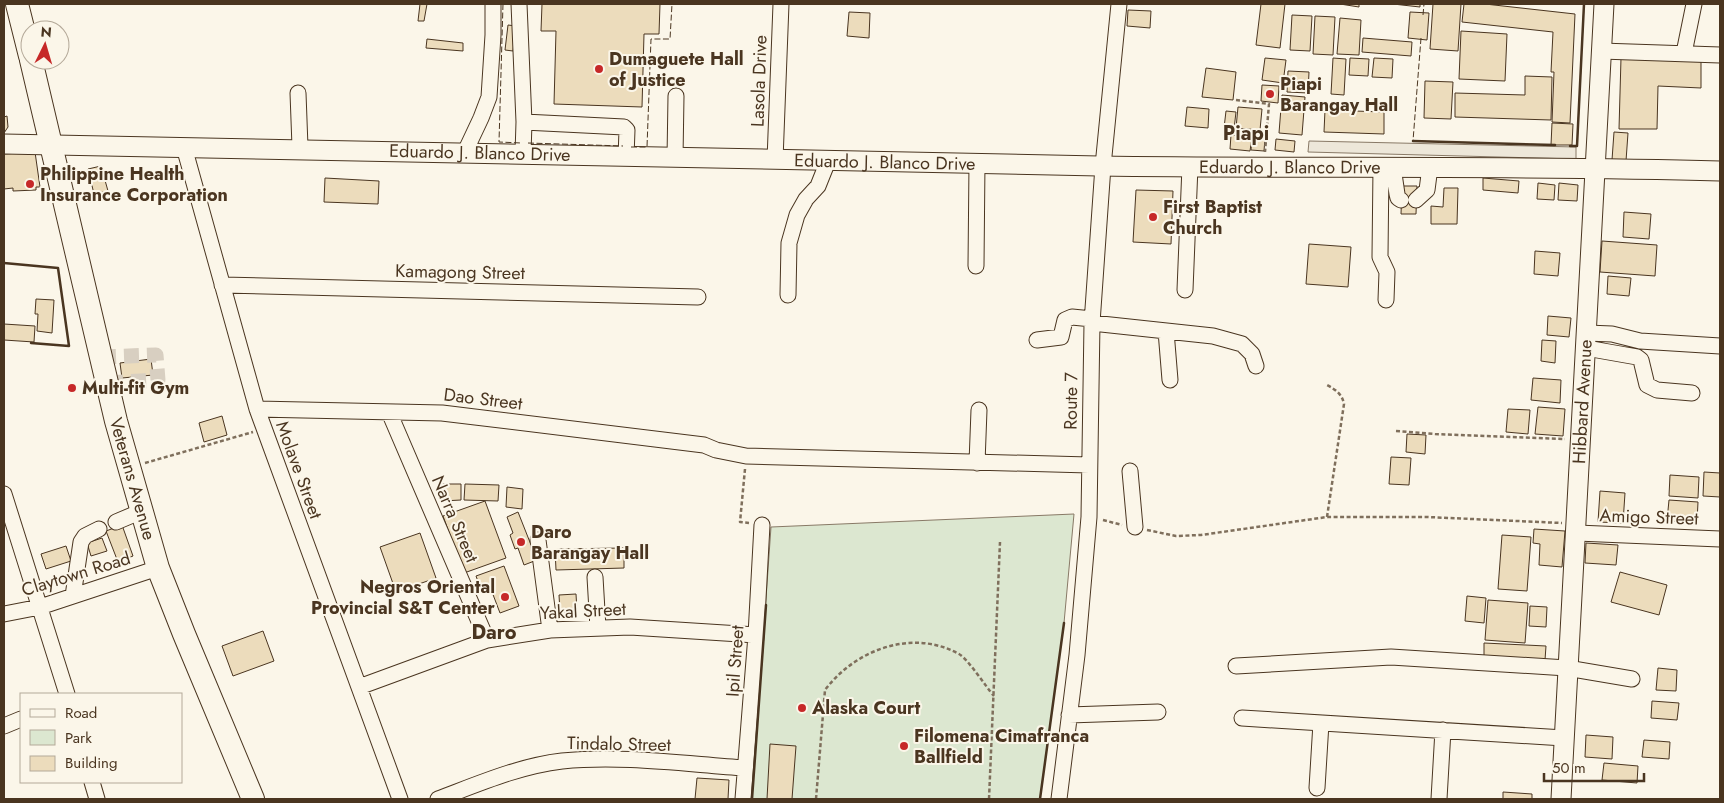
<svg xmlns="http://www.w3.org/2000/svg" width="1724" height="803" viewBox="0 0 1724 803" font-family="Jost,sans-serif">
<rect width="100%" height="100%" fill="#fbf6e9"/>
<path fill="#dce7d0" stroke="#887966" d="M1074 514 1064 623 1040 799H752L771 527Z"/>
<path fill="#ede7d9" stroke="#887966" d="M1309 141 1576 147V159L1308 152Z"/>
<path fill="#ecdcbc" stroke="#4a3520" d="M420 4H427L424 21H418Z
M542 4H660L659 34H644L642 107 554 104 556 31H541Z
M1261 4H1285L1280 48 1256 45Z
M1340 4H1359V7Z
M1393 4H1420V7Z
M1433 4H1461L1458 51 1430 49Z
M1464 4H1485L1575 14 1570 123 1552 122 1554 72H1551L1553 32 1462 22Z
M1128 10 1151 11 1150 28 1127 26Z
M849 12 870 13 869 38 847 36Z
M1410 12 1429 13 1427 40 1408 38Z
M1292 15 1312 16 1310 51 1290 50Z
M1315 16 1335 17 1333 55 1313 54Z
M1340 18 1361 20 1359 55 1337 54Z
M508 25 516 26 513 51 505 50Z
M1461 31 1507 34 1505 81 1459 79Z
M1363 38 1412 42 1411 56 1362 52Z
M427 39 463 43V51L426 48Z
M1265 58 1286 60 1283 83 1262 80Z
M1333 58 1346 59 1344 95 1331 94Z
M1350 58 1369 59 1368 76 1349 75Z
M1374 58 1393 59 1392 78 1372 77Z
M1621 58 1701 61V88L1658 86 1657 129H1619Z
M1206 68 1236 72 1233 100 1202 97Z
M1288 71 1309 72 1308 93 1287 92Z
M1525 76 1552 77 1551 120 1455 117V93L1525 95Z
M1425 81 1453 82 1451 119 1424 118Z
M1262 85 1279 86 1278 103 1261 101Z
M1282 95 1305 97 1302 135 1279 133Z
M1187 107 1209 109 1208 128 1185 126Z
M1238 107 1262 109 1260 130 1236 128Z
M1325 110 1384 112V134L1324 132Z
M1226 111 1236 112 1234 129 1224 128Z
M7 116 8 127 4 133V117Z
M1552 123 1573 124 1572 145H1551Z
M1614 132 1628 133 1626 161 1612 160Z
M1231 135 1252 137 1250 151 1230 149Z
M1252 137 1265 138 1264 151 1251 150Z
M1276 139 1295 141 1294 152 1275 150Z
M35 152 40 187H36V190L13 191V188L4 189V154Z
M101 166 108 191 94 194 88 169Z
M325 178 379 181 378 204 324 202Z
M1483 178 1519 181 1518 193 1483 190Z
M1538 183 1555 185 1554 200 1537 199Z
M1559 183 1578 185 1577 201 1558 200Z
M1402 186H1417L1416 214H1401Z
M1444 188H1458L1457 224H1431V206L1443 207Z
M1136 190 1173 191 1171 244 1133 242Z
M1624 212 1651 214 1649 239 1623 237Z
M1602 241 1657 245 1655 276 1600 272Z
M1309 244 1351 247 1348 287 1306 284Z
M1535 251 1560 253 1558 276 1534 274Z
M1608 276 1631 278 1629 296 1607 294Z
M36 299 54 300 52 333 37 331 38 314H35Z
M1548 316 1571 318 1569 337 1547 335Z
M4 324 35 326 34 342 4 340Z
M1542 340 1556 341 1555 363 1541 361Z
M151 359 153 375 122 378 120 363Z
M1533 378 1561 380 1560 403 1531 400Z
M1538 407 1565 409 1563 436 1535 434Z
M1508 409 1530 410 1528 434 1506 432Z
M222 416 227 435 204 442 199 423Z
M1407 434 1426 435 1425 454 1406 452Z
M1391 457 1411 458 1409 485 1389 484Z
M1704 472 1720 473V497L1703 496Z
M1670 475 1699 477 1698 498 1669 496Z
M441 484H461V500L442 501Z
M465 484 499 485 498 501 464 500Z
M507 487 523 489 522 509 506 507Z
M1600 491 1625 493 1623 523 1598 522Z
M1669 500 1698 502 1697 522 1667 521Z
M485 501 506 558 464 573 443 516Z
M518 512 537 560 524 565 518 548 515 549 510 535 513 533 507 517Z
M122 525 133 556 118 562 106 531Z
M1534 529 1565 531 1562 567 1539 565 1540 544 1533 543Z
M420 533 436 578 396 592 380 547Z
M1502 535 1531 537 1527 591 1498 589Z
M102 538 107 551 91 556 87 543Z
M1586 543 1618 545 1616 565 1585 563Z
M66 546 71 561 46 569 41 554Z
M624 548V568L556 570 555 549Z
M504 566 519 606 500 613 489 584 480 587 476 576Z
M1620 572 1667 585 1659 615 1611 602Z
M576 594 577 611 560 612 559 595Z
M1467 596 1486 598 1484 623 1465 621Z
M1488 600 1528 603 1525 643 1485 640Z
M1530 606 1547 607 1546 627 1529 626Z
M263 631 274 661 233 676 222 646Z
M1484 643 1546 646 1545 660 1484 656Z
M1658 668 1677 670 1676 691 1656 690Z
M1652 701 1679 703 1677 720 1651 718Z
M1586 735 1613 737 1612 759 1585 757Z
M1644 740 1670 742 1669 759 1642 757Z
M770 744 796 746 792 799H767Z
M1604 763 1638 766 1637 783 1602 780Z
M697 778 729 780 728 799H695Z
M1503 792 1532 794V799H1503Z"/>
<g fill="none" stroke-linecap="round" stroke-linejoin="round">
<path stroke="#d8cfc1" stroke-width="15" stroke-dasharray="15 8" stroke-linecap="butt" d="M101 357 156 355 158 380 107 383"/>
<defs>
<path id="minor" d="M519 4 524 122 624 127 627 130 626 157
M1601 51 1720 55
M1684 53 1694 4
M298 93 300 147
M184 147 257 409 400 799
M465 152 481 118 489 97 493 35V4
M523 154 524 122
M675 158 676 96
M775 160 781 4
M1381 167 1380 257 1387 272 1386 300
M1393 167 1397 194 1398 198 1401 200
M1416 200 1427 190 1430 167
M976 266 977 163
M222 285 698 297
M1185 290 1190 166
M788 295 789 243 797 215 806 199 818 186 828 161
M1092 323 1213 336 1242 344 1252 354 1256 366
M1166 331 1170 380
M1587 333 1612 334 1640 341 1720 346
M1037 340 1061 337 1065 320 1072 317 1092 319
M1586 348 1637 357 1641 360 1647 385 1657 390 1692 393
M257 409 442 413 704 445 716 450 746 456 1089 465
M389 412 487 640
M977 463 979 410
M1130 471 1135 527
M4 494 67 694
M116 522 142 511
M1577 533 1720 539
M538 540 550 630
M595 577 598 628
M73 596 81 542 85 536 99 529
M4 614 40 607 158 568
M1236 666 1391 657 1567 668 1632 679
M359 687 487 640 550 630 630 627 756 635
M1069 715 1158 712
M1242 718 1564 738
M4 726 21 719
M92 782 97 799
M1317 788 1321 723
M438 799C478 784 519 766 562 761 622 755 685 764 745 768
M743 799 756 635 762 525
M1059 799 1077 655 1089 517 1092 323 1103 166 1119 4
M1439 799 1443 730"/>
<g id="major">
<path id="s1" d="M4 144C369 148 734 161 1099 166 1306 169 1513 165 1720 171"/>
<path id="s2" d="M1561 799 1604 4"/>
</g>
<g id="highway">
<path d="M17 4 30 56"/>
<path id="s3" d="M31 60 116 421 158 568 184 634 253 799"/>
</g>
</defs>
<use href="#minor" stroke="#4a3520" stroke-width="17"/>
<use href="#major" stroke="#4a3520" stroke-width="21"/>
<use href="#highway" stroke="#4a3520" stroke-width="24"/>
<path stroke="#7f6f5c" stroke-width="2.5" stroke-dasharray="4 2.5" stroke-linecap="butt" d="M1236 100 1269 104 1265 152
M1396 431 1435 434 1565 439
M145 463 253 432
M745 469 740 522 749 523
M1327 517 1344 404C1342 394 1336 390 1327 385
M1103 520 1122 525
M1147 530 1176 536 1201 535 1327 517H1427L1562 523
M816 799 825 690C855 650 912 628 959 654 968 659 986 687 994 696
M989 799 1000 542"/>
<use href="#minor" stroke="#fbf6e9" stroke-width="15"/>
<use href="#major" stroke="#fbf6e9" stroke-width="19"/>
<use href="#highway" stroke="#fbf6e9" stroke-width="22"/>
<path stroke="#4a3520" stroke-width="1" stroke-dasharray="6 2.5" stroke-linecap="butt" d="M503 4 499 142 521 143
M1423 15 1424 4
M1421 38 1413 141 1555 145
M528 143 623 146
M1570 146H1577L1584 4
M631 147H647L651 39H670L672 4"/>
<path stroke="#4a3520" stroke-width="2.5" d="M1413 141 1555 145
M1570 146H1577L1584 4
M4 263 58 268 69 346 31 343
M752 799 766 605
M1040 799 1064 623"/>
</g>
<g fill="#c62828" stroke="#fbf6e9" stroke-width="2">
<circle cx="599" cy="69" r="5"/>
<circle cx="1270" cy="94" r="5"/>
<circle cx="30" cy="184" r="5"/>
<circle cx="1153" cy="217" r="5"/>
<circle cx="72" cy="388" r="5"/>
<circle cx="521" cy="542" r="5"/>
<circle cx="505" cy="597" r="5"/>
<circle cx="802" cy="708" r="5"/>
<circle cx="904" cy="746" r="5"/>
</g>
<g text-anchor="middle" stroke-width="4" stroke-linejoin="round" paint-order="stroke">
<g font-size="18" font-weight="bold" fill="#4a3520" stroke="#fbf6e9" text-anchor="start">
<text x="609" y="65">Dumaguete Hall<tspan x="609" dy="21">of Justice</tspan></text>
<text x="1280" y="90">Piapi<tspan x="1280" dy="21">Barangay Hall</tspan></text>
<text x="40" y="180">Philippine Health<tspan x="40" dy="21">Insurance Corporation</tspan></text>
<text x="1163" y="213">First Baptist<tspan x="1163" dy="21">Church</tspan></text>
<text x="82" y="394">Multi-fit Gym</text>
<text x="531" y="538">Daro<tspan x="531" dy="21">Barangay Hall</tspan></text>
<text x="495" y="593" text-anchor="end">Negros Oriental<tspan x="495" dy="21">Provincial S&amp;T Center</tspan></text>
<text x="812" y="714">Alaska Court</text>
<text x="914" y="742">Filomena Cimafranca<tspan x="914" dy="21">Ballfield</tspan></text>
</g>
<g font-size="18" fill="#4a3520" stroke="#fbf6e9">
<text transform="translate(759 81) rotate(-88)" y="6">Lasola Drive</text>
<text dy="6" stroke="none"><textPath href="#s1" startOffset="476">Eduardo J. Blanco Drive</textPath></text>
<text dy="6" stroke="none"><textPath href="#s1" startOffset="881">Eduardo J. Blanco Drive</textPath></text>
<text dy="6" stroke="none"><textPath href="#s1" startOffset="1286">Eduardo J. Blanco Drive</textPath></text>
<text transform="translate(460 272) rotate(1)" y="6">Kamagong Street</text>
<text transform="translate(483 399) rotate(7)" y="6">Dao Street</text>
<text transform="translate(1071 401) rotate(-89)" y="6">Route 7</text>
<text dy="6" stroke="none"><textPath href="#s2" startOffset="398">Hibbard Avenue</textPath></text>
<text transform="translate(299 470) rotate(70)" y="6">Molave Street</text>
<text dy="6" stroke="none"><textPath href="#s3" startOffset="431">Veterans Avenue</textPath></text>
<text transform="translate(1649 517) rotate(2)" y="6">Amigo Street</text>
<text transform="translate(455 519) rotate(67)" y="6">Narra Street</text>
<text transform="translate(76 574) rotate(-17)" y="6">Claytown Road</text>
<text transform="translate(583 611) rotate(-3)" y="6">Yakal Street</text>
<text transform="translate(735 661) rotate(-86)" y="6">Ipil Street</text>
<text transform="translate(619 744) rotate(1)" y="6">Tindalo Street</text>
</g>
<g font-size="20" font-weight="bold" fill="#4a3520" stroke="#fbf6e9">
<text x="1246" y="140">Piapi</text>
<text x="494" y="639">Daro</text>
</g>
</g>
<rect width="1724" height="803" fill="none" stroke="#4a3520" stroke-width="10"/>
<rect x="20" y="693" width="162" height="90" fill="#fbf6e9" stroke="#b4a999"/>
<rect x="30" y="709" width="25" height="8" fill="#fbf6e9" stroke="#b4a999"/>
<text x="65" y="718" font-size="15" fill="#4a3520">Road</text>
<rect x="30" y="730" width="25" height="15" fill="#dce7d0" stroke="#b4a999"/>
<text x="65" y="743" font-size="15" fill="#4a3520">Park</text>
<rect x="30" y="756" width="25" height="15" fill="#ecdcbc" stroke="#b4a999"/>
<text x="65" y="768" font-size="15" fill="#4a3520">Building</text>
<g transform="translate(45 45) rotate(5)"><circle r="24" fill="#fbf6e9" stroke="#b4a999"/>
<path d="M0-4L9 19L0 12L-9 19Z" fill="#c62828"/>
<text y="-8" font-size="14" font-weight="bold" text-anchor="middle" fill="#4a3520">N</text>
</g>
<path d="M1544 773v8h100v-8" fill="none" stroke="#4a3520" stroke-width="2.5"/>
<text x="1552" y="773" font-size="15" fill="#4a3520" stroke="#fbf6e9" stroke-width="4" paint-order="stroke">50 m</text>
</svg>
